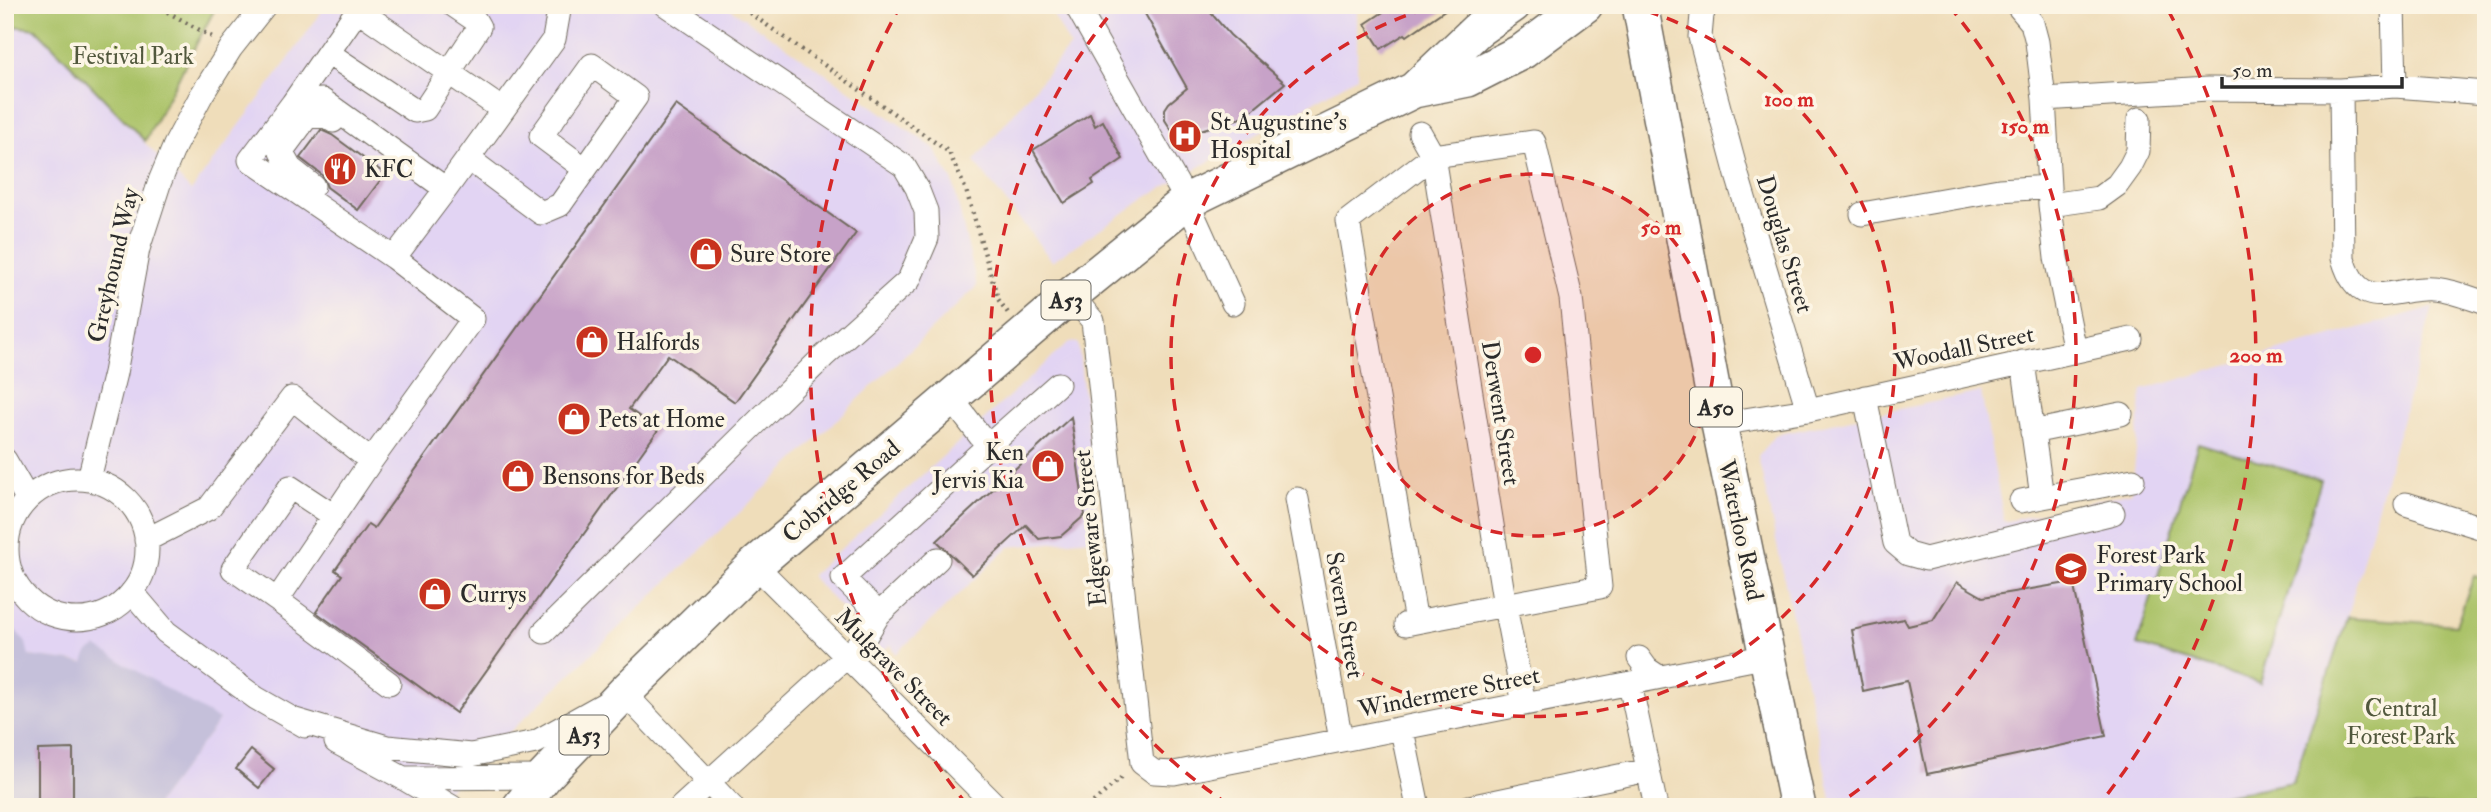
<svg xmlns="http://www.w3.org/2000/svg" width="2491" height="812" viewBox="0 0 2491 812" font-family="'IM FELL Double Pica',serif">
<rect width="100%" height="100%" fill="#fcf5e5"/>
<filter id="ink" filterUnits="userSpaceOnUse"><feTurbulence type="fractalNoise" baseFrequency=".0143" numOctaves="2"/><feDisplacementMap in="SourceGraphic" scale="14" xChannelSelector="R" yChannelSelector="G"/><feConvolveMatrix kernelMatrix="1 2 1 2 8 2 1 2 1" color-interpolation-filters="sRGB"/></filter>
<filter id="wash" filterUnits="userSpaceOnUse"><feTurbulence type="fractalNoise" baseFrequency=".00686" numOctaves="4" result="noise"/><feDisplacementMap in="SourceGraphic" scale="28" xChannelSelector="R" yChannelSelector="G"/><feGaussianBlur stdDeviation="1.57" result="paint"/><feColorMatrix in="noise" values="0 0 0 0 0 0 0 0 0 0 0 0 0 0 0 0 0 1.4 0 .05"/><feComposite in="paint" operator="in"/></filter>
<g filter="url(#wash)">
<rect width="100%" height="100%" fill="#efddba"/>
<path fill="#e2d4f3" d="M326 5H725L934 148 953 182 977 286 431 807H154L219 720 85 663 29 656 11 623 5 617V25L36 29 191 191 288 60Z
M1048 5H1357V77L1149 196 1052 261 974 161 1070 46Z
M2433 307 2347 617 2293 782 2165 807H1833L1758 456 1775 435 1981 392 2004 522 2132 492 2142 390Z
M1069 342 1078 343 1100 538 1009 547 896 654 891 645 882 651 811 576Z"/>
<path fill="#c5c0da" d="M5 617 26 643 29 656 84 663 88 652 97 647 219 720 154 807H5Z"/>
<path fill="#aac268" stroke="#6a764a" stroke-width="2" d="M5 5H217L145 141 36 29 5 25Z
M2198 443 2321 480 2260 683 2137 645Z
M2474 576 2486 579V807H2165L2293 782 2347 617 2456 625Z"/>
<g id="blocks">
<path fill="#c7a2c8" d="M1140 5H1204L1230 35 1285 83 1244 117 1190 133 1184 135 1172 131 1165 120V109L1169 103 1187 88Z
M1394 5H1452L1407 36 1405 34 1381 49 1365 24Z
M676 105 856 233 735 402 668 355 629 409 658 430 456 713 316 612 342 575 335 570 368 524 374 528Z
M1090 114 1095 126 1103 121 1123 159 1092 180 1094 184 1064 203 1033 150Z
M321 130 332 135 385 174 358 210 327 187 322 175 300 158Z
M1071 417 1085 515 1061 536 1039 539 1026 525 972 575 937 541Z
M1957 582 1983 597 2073 582 2106 736 1927 774 1907 681 1863 691 1852 630 1904 619 1908 626 1933 620Z
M73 749V807H38V750Z
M251 750 274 769 259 788 236 769Z"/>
</g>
</g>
<g filter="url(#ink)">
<use href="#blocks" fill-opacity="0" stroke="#70695d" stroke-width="2"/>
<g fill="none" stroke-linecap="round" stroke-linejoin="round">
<defs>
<path id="minor" d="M1076 5 1187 201 1233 303
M1706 5 1702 15 1700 37 1737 175 1808 410 1719 424
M2017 5 2032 23 2037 42 2044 99 2050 205 2056 258 2075 351
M2393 5 2395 86
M358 10 503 110
M328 53 415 111 425 109 479 27 475 20 453 5
M2341 90 2343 258C2360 317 2394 286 2433 289 2451 290 2469 298 2486 303
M2044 99 2208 89 2341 90 2395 86 2486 93
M293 103 361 5
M1420 133 1433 156 1505 606 1524 704
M469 159 541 213 560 205 636 97 592 65 541 136 585 169
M313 186 290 168 281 152 307 117 326 115 333 121
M2050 205 2099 198 2117 185 2130 167 2138 151 2139 119
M1862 214 1999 190 2049 187
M394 258 250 160 293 103 322 100 446 189
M1071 295 1093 321 1142 763 1154 772 1174 773 1768 656
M2023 362 2042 497
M1865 397 1895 543 1908 554 1926 559 2113 513
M1808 410 2131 339
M2032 432 2121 414
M988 446 1058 384
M5 460 27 498
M371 461 277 600 389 683
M7 549a70 70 0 1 1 140 0a70 70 0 1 1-140 0Z
M89 479 115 373 138 249 160 181 175 145 201 96 231 48 265 5
M1297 499 1341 740
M2021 501 2133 480
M2406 504 2486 529
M146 540 209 508 292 398 371 461 473 319 394 258 446 189 554 39 560 5
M755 565 997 807
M132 592 166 632 256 698 305 726
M277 600 233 569 290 487 334 516
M879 614 843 578 988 446 951 398
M1406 624 1416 622 1600 587 1571 298 1534 142 1433 156 1348 221 1416 622
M544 632 823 357 909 280 927 238 926 211 917 188 904 166 666 5
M1639 658 1647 669 1659 677
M1630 684 1656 807
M292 719 387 747 471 755 536 742 624 693 732 807
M1402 730 1418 807
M336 742 403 778 544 777
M403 778 452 807
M681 807 846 657 865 637 879 614 938 559
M1469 807 1648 770"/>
<path id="highway" d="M1640 5 1719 424 1798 807
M1414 90 1468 79 1523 51 1585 5
M520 807 544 777 624 693 755 565 1071 295 1187 201 1414 90 1477 30 1513 5"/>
</defs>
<use href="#minor" stroke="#70695d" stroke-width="25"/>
<use href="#highway" stroke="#70695d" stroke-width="38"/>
<path stroke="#70695d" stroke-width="4.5" stroke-dasharray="2 5" stroke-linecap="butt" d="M155 5 212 37
M738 5 949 152 966 190 998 299 1008 313
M1088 807 1124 775"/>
<use href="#minor" stroke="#fff" stroke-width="23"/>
<use href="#highway" stroke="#fff" stroke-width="35"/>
</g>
</g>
<circle cx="1533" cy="355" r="181" fill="#d62828" fill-opacity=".12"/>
<g fill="none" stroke="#d62828" stroke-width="3.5" stroke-dasharray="12 9">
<circle cx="1533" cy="355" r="181"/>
<path d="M1627 5A362 362 0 1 1 1439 5"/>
<path d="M1229 805A543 543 0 0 1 1117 6M1949 6A543 543 0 0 1 1837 805"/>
<path d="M967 805A723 723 0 0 1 898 10M2168 10A723 723 0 0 1 2099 805"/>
</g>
<defs>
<symbol id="hospital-disc" viewBox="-11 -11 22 22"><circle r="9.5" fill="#c8321e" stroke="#fcf5e5"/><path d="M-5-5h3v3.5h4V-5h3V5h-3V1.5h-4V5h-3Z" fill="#fff"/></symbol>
<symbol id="restaurant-disc" viewBox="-11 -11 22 22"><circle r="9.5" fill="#c8321e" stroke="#fcf5e5"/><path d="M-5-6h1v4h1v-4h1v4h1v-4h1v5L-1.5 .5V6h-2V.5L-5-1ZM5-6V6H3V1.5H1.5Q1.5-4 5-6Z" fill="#fff"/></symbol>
<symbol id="shop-disc" viewBox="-11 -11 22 22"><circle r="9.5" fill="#c8321e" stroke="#fcf5e5"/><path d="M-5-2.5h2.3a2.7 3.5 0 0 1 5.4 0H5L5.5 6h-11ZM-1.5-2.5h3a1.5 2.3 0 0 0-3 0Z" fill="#fff"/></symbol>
<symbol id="school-disc" viewBox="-11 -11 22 22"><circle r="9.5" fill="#c8321e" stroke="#fcf5e5"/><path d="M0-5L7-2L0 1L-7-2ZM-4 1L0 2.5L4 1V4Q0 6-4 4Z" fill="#fff"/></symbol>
</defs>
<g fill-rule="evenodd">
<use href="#hospital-disc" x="1166" y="117" width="38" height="38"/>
<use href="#restaurant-disc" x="321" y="150" width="38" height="38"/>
<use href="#shop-disc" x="687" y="235" width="38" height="38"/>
<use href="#shop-disc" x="573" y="323" width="38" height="38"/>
<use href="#shop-disc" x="555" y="400" width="38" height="38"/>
<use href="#shop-disc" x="1029" y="447" width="38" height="38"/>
<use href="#shop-disc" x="499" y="457" width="38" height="38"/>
<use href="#school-disc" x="2052" y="550" width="38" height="38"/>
<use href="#shop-disc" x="416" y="575" width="38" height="38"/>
</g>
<g text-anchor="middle" stroke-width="7" stroke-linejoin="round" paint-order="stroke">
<g fill="#fcf5e5" stroke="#6a6863" stroke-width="2">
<rect x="1041.5" y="280.5" width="49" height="39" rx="5"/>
<rect x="1690" y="387.5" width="52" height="39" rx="5"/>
<rect x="559.5" y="715.5" width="49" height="39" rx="5"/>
</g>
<g font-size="23" font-weight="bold" fill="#2b2b2b">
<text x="1066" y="308">A53</text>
<text x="1716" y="415">A50</text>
<text x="584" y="743">A53</text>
</g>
<g font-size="24" fill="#51583d" stroke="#fcf5e5">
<text x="133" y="64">Festival Park</text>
<text x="2401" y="716">Central<tspan x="2401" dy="28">Forest Park</tspan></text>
</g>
<g font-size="24" fill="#2b2b2b" stroke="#fcf5e5" text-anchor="start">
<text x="1210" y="130">St Augustine's<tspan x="1210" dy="28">Hospital</tspan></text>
<text x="364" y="177">KFC</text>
<text x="730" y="262">Sure Store</text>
<text x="616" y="350">Halfords</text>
<text x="598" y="427">Pets at Home</text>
<text x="1024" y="460" text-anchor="end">Ken<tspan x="1024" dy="28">Jervis Kia</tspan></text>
<text x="542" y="484">Bensons for Beds</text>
<text x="2096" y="563">Forest Park<tspan x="2096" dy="28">Primary School</tspan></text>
<text x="460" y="602">Currys</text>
</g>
<g font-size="24" fill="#2b2b2b" stroke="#fcf5e5">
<text transform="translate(1785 244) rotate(73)" y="8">Douglas Street</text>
<text transform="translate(113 265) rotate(-77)" y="8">Greyhound Way</text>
<text transform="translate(1964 348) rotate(-12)" y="8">Woodall Street</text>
<text transform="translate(1501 413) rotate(81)" y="8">Derwent Street</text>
<text transform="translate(841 491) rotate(-40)" y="8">Cobridge Road</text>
<text transform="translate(1090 528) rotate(-96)" y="8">Edgeware Street</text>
<text transform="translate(1741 530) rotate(78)" y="8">Waterloo Road</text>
<text transform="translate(1345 615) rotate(80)" y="8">Severn Street</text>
<text transform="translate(894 667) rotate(45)" y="8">Mulgrave Street</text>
<text transform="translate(1449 692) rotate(-11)" y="8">Windermere Street</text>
</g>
</g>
<circle cx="1533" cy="355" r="10" fill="#d62828" stroke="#fcf5e5" stroke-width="3.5"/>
<g font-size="21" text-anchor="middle" font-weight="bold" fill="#d62828" stroke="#fcf5e5" stroke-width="7" stroke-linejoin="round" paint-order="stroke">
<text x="1789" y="106">100 m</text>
<text x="2025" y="133">150 m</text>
<text x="1661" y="234">50 m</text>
<text x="2256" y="362">200 m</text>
</g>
<rect width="2491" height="812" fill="none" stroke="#fcf5e5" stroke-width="28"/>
<path d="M2222 77v10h180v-10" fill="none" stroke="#2b2b2b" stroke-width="3.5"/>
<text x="2232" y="77" font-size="21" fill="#2b2b2b" stroke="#fcf5e5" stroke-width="5" paint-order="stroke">50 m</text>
</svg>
